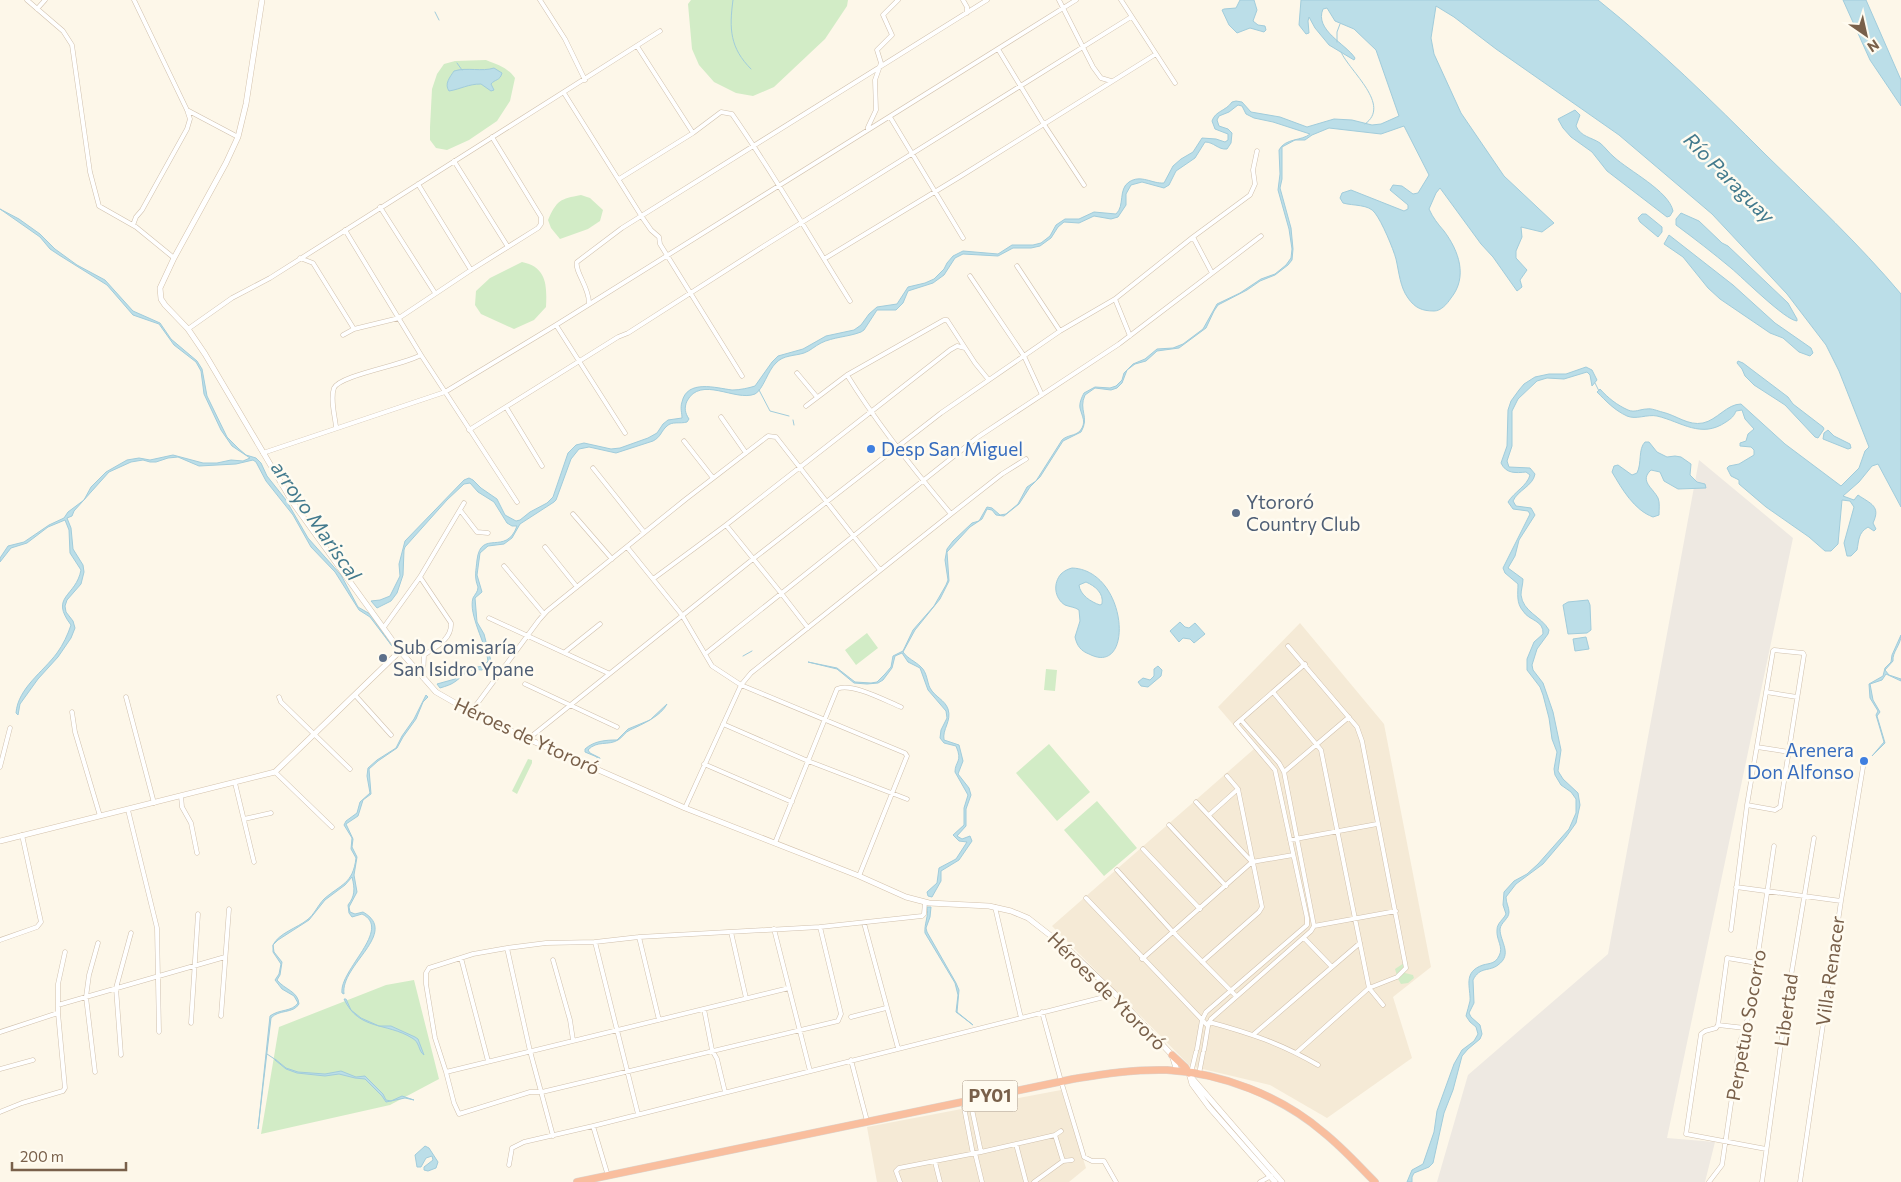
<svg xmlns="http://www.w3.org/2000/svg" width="1901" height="1182" viewBox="0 0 1901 1182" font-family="Commissioner,sans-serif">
<rect width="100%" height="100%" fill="#fdf7e9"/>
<path fill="#f5ead6" d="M1300 623 1384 724 1431 967 1393 997 1412 1058 1327 1118 1270 1085 1190 1066 1052 926 1254 749 1218 707Z
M1061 1090 1086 1168 1069 1182H877L867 1127Z"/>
<path fill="#eee9e2" d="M1699 460 1793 538 1667 1138 1715 1142 1705 1182H1437L1468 1075 1608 954Z"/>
<path fill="#d2ecc6" d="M691 0H848L847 6 825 39 774 87 753 96 736 93 714 82 699 65 692 49 688 4Z
M486 60C498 65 507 67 515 78L510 101 497 121 469 140 447 150 436 148 430 140V127L432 89 437 74 444 64 455 61Z
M581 195 590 198 603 210 600 221 588 229 560 239 551 228 548 220C557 200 560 199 581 195Z
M522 262C547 267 547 286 546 307L534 320 514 329 481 314 475 305 476 291 490 278Z
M867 633 878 648 856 665 845 650Z
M1046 669 1057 670 1055 691 1044 690Z
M1049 744 1090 792 1057 821 1016 773Z
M528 759 532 760V763L517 794 512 791Z
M1097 801 1137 848 1104 876 1064 830Z
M1404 963 1408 965 1405 973 1413 975 1414 978 1408 983 1401 984 1398 979 1395 969Z
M414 980 439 1079 390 1105 261 1134 279 1027 386 985Z"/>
<path fill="#bbdee8" stroke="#a1ccdb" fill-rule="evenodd" d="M1240 0H1254L1257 10 1253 21 1258 25 1265 26 1266 30 1264 32 1250 28 1237 33 1229 25 1222 10 1224 9 1236 8Z
M1301 0H1598C1658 48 1712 101 1766 155 1812 200 1859 244 1901 294V507L1878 464 1872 466 1859 482 1843 496 1854 500 1858 495C1871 504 1881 506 1873 523L1876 529 1874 531 1868 527C1858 533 1859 540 1857 550L1851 556H1847L1844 543 1854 507 1850 501 1842 500 1838 544 1831 551H1825L1809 537 1766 507 1739 484V480L1731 476 1727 468 1729 466 1739 464 1754 455V450L1751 447 1740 446V443L1746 441 1748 434 1754 429 1745 419 1742 410 1736 411C1734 416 1732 418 1726 422 1701 439 1682 422 1657 416 1647 414 1636 420 1627 416 1614 410 1606 401 1597 392L1600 389C1608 398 1617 405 1628 410 1635 413 1640 409 1647 409 1651 408 1658 411 1662 412 1676 415 1688 426 1703 423 1717 420 1727 404 1741 404L1785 444 1841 486 1859 468 1865 451 1869 447 1839 371 1826 345 1787 294 1712 214 1619 135 1496 49 1454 17 1436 6 1431 38 1434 54 1461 113 1504 176 1554 223 1542 232 1521 227 1522 237 1516 251V258L1527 270 1520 280 1522 287 1517 291 1493 257 1481 244 1440 188 1436 193 1429 209C1433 218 1438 224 1444 231 1459 251 1468 277 1451 298 1447 304 1441 311 1434 311 1422 311 1415 308 1408 298 1400 287 1399 272 1396 259 1393 248 1382 222 1375 213 1369 204 1353 206 1343 203L1340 198 1342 193 1351 190 1404 211 1408 209V205L1390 190 1393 185 1402 186 1413 194 1418 193 1429 175 1404 126 1381 134 1329 128 1312 135 1305 140H1295L1282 147V179L1280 188 1291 228 1293 249 1292 260 1288 265 1275 275 1260 281 1247 290 1218 305 1214 311 1206 328 1179 348 1157 351 1146 361 1135 364 1127 370 1122 383 1117 388 1111 390 1095 388 1085 395C1078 410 1090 417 1081 432L1063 441 1040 477 1030 487 1019 504 1004 516 996 515 992 510 987 509 982 519 970 527 947 552 949 581 940 599 915 630 903 652C908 659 915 661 921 667 927 672 927 682 930 688 935 697 945 700 948 709 952 721 942 729 944 740L959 745 963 761 958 774 969 788 971 795 966 809V826L957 836 962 839 970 836 972 841 959 860 941 871V881L932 897 928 896 927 892 937 883 939 868 956 859 967 842 959 841 953 835 964 825V808L968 795 955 772C955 761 963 762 956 746L944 743 940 738 941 730 947 718 946 711 928 690 920 668 908 662 902 653 895 656 892 668 883 680 878 683 867 684 854 683 837 669 808 662 837 668 855 682 871 683 877 682 885 674 891 667 893 656 903 651 913 630 934 606 946 585 948 580 945 560 947 549 953 541 972 523 979 521 987 507 992 508 1000 515 1006 514 1018 504 1027 487 1036 481 1062 440C1067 435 1075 436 1080 431 1087 422 1082 417 1080 408 1079 403 1082 397 1084 393L1095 387 1110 388 1116 386 1122 380 1124 373 1133 364 1145 359 1157 349 1173 348 1183 344 1203 329 1217 304 1240 293 1261 279 1275 274 1286 265 1291 258 1292 249 1289 229 1278 190 1280 174 1279 150C1285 138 1302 141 1310 134L1273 122 1254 118 1246 114 1242 106 1238 105 1229 112 1219 116 1217 120 1219 126 1228 129 1232 133 1231 143 1227 149C1218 150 1214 142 1205 142L1195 158 1176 171 1169 185 1164 188 1142 182 1131 185 1126 194V205L1118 217 1111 219 1094 216 1079 223 1064 222 1058 227 1051 238 1040 246 1031 248H1013L998 256 963 254 955 258 944 275 933 283 908 291 903 303 896 310H877L864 330 861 332C848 337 833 337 821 343 815 346 810 351 804 353 795 356 783 355 776 363 768 370 763 390 755 394 735 402 701 375 687 401 684 408 685 413 689 419L687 422C680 424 672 421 667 426 661 431 661 437 653 441L616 453 589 447 579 449 571 459 556 500 554 502 520 524 512 538 504 544 488 546 480 553 477 575 482 592 475 598 477 622 484 634 491 661 488 665 482 670C466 668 467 673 456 681 451 685 446 686 440 688L437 684 455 679 465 669 483 666 488 661C486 644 468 614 473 598 475 594 478 592 478 587 474 577 476 571 477 560 481 528 506 557 517 526H512L507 523 494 502 478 492 470 483 464 484 447 500 405 547 404 550 403 575 397 593 391 601 377 608 371 601 380 600 390 596 400 576 399 564 405 541 464 480 469 478 473 480 481 488 497 499 505 515 516 521 520 520 530 512 547 503 553 497 568 453 576 445 584 443 611 449 620 448 648 438 657 433 663 424 668 420 682 418C682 413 680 408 682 402 687 379 716 388 732 390 740 390 749 388 755 386L772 362 778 356 803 349 826 336 854 330 861 325 869 314 877 307 897 304 908 287 925 283 934 279 944 269 947 263 953 256 963 251 998 254 1012 245H1033L1041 243 1050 236 1056 225 1065 219H1079L1094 212 1116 214C1125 206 1118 189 1129 182 1141 174 1152 184 1164 183L1173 166 1181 159 1193 152 1202 138 1216 139 1225 142 1228 140V134L1215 129 1212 121C1215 111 1226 111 1232 102L1236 101 1242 102 1251 112 1280 117 1307 127 1334 119 1352 120 1372 125 1381 124 1399 116 1376 50 1354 29 1335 21 1327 8 1323 9C1314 30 1346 44 1355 58L1354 60 1329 45 1315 28 1309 17 1308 21 1309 33 1306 34 1299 25Z
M1843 0H1866L1901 80V106L1870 60Z
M494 68 502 73C500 81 495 79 491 84L494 90 491 91 481 84C468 84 461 89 449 91 444 84 450 77 454 71 467 67 482 72 494 68Z
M1575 110 1580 115 1576 126C1581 137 1591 137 1600 143 1605 147 1609 153 1614 157 1629 171 1669 191 1673 211L1670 216 1667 217 1607 171 1592 152 1571 137 1563 128 1558 119Z
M0 209 19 219 40 234 55 249 77 265 105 280 133 311 160 323 171 339 197 361 202 369 207 396 227 437 239 449 246 455 256 458 261 463 267 476 286 500 308 538 341 575 358 607 370 614 392 646 370 617 359 610 335 572 311 547 293 515 266 481 256 462 253 460 236 464 199 466 178 457 168 458 156 462H150L143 460 131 462 109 472 74 511 72 516 67 518 71 528 73 549 83 565 84 572 81 584 67 600 65 606 66 612 73 621 75 628 71 638 58 657 38 679 20 704 18 715 16 713C18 688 43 672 57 653 63 645 68 634 71 625 49 596 76 597 81 570L70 553 69 530 65 520 48 527 27 543 11 548 0 562V558L8 546 24 542 49 525 64 518 68 512 84 500 91 487 106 472 127 460 139 458 150 460 173 455 203 463H217L231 460 243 461 250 458 232 446 221 430 204 394 201 371 196 362 174 345 159 324 133 315 107 285 59 255 50 249 40 237Z
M1681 213 1699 221 1722 243 1728 246 1788 303 1797 319V321C1785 320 1743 278 1731 268 1713 253 1695 239 1676 225V219Z
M1642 214H1646L1662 227V232L1658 237 1640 222 1638 218Z
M1669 235 1733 285 1775 323 1811 348 1813 353 1810 356 1799 352 1783 338 1770 333 1720 299 1708 288 1683 257 1664 244Z
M1738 361 1743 363 1788 397 1793 404 1823 427 1824 429 1818 438 1815 437 1785 405 1754 385 1745 376 1742 369 1737 363Z
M1586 367 1592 370 1597 380 1592 386 1590 375 1587 372 1564 379 1547 378 1537 381 1518 399 1512 411V446L1507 461 1509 467 1530 468 1535 474C1533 486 1518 490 1513 501L1516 506 1531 508 1535 515 1519 540 1515 556 1508 568 1523 579C1523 584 1521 590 1521 595 1523 612 1541 616 1549 630L1548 634 1537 649 1532 665 1533 670 1543 683 1553 712 1561 750 1558 771 1563 779 1578 793 1580 805 1576 823 1566 837 1543 864 1516 884 1506 897C1506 903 1509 907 1509 912 1509 919 1501 922 1500 929 1500 942 1513 954 1498 965 1489 972 1480 966 1473 980L1474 1003 1469 1013 1471 1017 1480 1025 1482 1034 1480 1039 1468 1049 1462 1056 1453 1090 1444 1113 1433 1163 1429 1167 1414 1173 1412 1177V1182H1407L1412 1170 1423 1164 1434 1132 1437 1111 1454 1064 1462 1050 1474 1041 1478 1034 1476 1027 1470 1022 1466 1016C1467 1011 1469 1006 1470 1001 1471 988 1462 972 1483 965 1490 963 1495 964 1499 956 1504 947 1496 940 1497 930 1497 923 1503 920 1506 914L1503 905 1504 892 1514 881 1527 874 1538 864 1569 829 1576 813V799L1571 792 1561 785 1555 775 1554 769 1557 752 1552 739 1549 718 1543 695 1540 687 1527 670V659L1534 642 1543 634C1544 620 1529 621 1523 611 1516 603 1518 593 1518 584L1505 573 1503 568 1530 514 1528 511 1513 509 1508 502C1514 492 1527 486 1530 475L1526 472C1516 473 1506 474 1501 463L1507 446 1508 410 1511 401 1519 390 1524 384 1535 377 1549 374H1566Z
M1828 430 1834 436 1850 444 1851 448 1848 449 1823 439 1824 433Z
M1645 442H1649L1657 452 1667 457 1675 456 1681 457 1691 464 1690 475 1697 482 1705 484 1706 488 1678 489 1664 481 1660 472 1651 470C1639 481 1653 488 1658 498 1660 502 1659 510 1659 515L1653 517C1634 510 1622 489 1612 472L1614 466 1618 465 1632 475 1637 473C1642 463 1638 449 1645 442Z
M1072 568C1128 570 1135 678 1089 654 1081 651 1077 646 1075 637L1080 621 1079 610C1075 607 1070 607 1065 605 1054 598 1053 583 1061 574 1064 571 1068 569 1072 568ZM1086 582C1095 586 1104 593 1102 604L1100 605C1091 602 1080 595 1079 585Z
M1588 600 1590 605 1591 630 1587 633 1568 634 1563 605 1568 602Z
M1180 622 1185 627 1189 628 1195 623 1205 634 1194 643 1190 639 1183 638 1179 642 1170 631Z
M1901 635C1901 645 1892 652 1893 661L1885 670 1889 675 1901 679V681L1886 674 1882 680 1870 684 1873 700 1880 712 1877 716 1885 743 1872 756 1884 742 1876 715 1878 711 1870 698 1869 684 1883 676 1885 668 1891 662 1892 655Z
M1586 637 1589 649 1575 651 1573 639Z
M1158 666 1162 670 1161 676 1148 687 1141 686 1138 682 1143 678 1150 680 1154 676V669Z
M426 695 428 697 423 702 416 719 403 737 397 748 378 761 369 769 371 794 363 800 358 816 346 824 353 839 352 847 357 857 354 875 357 892 349 907 350 912 355 914 363 912C400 933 340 965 344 994L342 993C339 970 393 929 362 914L352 917 349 913 348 905C355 896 355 889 352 877L345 885 325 900 309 920 278 940 273 945 274 952 282 962 280 975 277 980C285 990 298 991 299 1004 293 1014 279 1009 271 1018L258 1129 270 1016C279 1009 292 1012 298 1003L294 996 282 989 275 980 279 974 281 964 273 952V945C279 933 297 928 307 920 314 915 318 905 324 899 341 884 353 884 356 858L351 849 352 838 344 825 346 821 357 813 360 802 370 793 367 776 368 768 377 760 396 748 402 736 414 719Z
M667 704C661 716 643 724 630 730 625 732 622 738 618 740 608 746 597 740 588 750L590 753 600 758 598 765 597 757 585 752V749C594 741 605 740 617 740L628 729 650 720Z
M927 907H931L930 917 926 928 927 932 956 983 959 990 957 1012 973 1025 956 1012 958 995 955 983 925 933C924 924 929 916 927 907Z
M344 999H346L351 1010 361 1018 379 1026H391L415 1037 418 1039 424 1055C418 1051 420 1042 412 1038 386 1022 359 1031 344 999Z
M275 1059 286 1068 298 1072 325 1074 341 1071 356 1077 365 1076 383 1094 386 1100 391 1101 402 1096 414 1100 405 1098 386 1102 382 1096 365 1079 355 1078 339 1074 325 1076 297 1073 286 1069 275 1060Z
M425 1146 429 1148 438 1162 436 1168 428 1171 424 1170V1167L433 1160 432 1156 426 1158 421 1167H417L415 1155Z"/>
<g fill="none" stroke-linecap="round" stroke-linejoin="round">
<path stroke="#a1ccdb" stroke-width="1" d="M733 0C729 29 730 48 751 69
M435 12 439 20
M1337 42V32L1340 24
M1341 52C1350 72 1392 105 1365 124
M457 63 462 70
M1595 383 1599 391
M759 390 770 411 789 416
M793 420 794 425
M743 656 752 651
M267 1054 276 1060"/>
<defs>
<path id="street" d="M27 0 63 31 72 45 90 172 99 206 136 227 174 258
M540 0 565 39 585 80
M963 0 967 7V13
M1059 0 1093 67 1101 78 1111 81
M1121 0 1175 83
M37 9 45 0
M637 46 693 133
M998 49 1043 123 1084 185
M564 93 642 217 651 230 659 237 660 244 742 376
M187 110 238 137
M890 117 963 238
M868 130V127L876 110 875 80 881 63 877 50 892 35 883 15 898 0
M454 161 508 247
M619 179 693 133 721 112 732 114C774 174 811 239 850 301
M418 184 471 270
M380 207 435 293
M133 225 136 217 142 210 187 129 190 119 187 110 134 0
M345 230 421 355 517 502
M1193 237 1212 273
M300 258 313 263 354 329
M824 259 961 176 1156 54
M1017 266 1060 331
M970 276 1024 356 1042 395
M1115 299 1130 336
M589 304C590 288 574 271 577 262L622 228 987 0
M556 325 625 433
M188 329 232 298 270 278 660 31
M343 335 354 329 399 318 471 270 538 228 541 224V217L492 137
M797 373 817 397
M847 375C878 425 913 469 951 514
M806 406 847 375 944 320H947L975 363 988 379
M506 407 542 466
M721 417 746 453
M336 427C335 416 330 399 334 388 340 375 404 365 421 355
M469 430 618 337 628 333 764 246 1131 17
M684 441 713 478
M263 453 445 392 556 325 1076 0
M593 468 644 532
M460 510 477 532 488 533
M573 514 612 559
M545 547 577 587
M627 547 682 615 712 666 741 685 905 753 907 756 859 876
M504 566 544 614
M420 577 451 623C452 639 436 647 424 655L423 678
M653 579 726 525
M489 618 608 673
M384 627 420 577 464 503
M808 628 781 593 726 525 950 350 957 346 965 348
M1288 646 1357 727 1362 741 1406 968 1397 977 1369 988 1383 1005
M565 652 600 624
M705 654 978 437 1119 344 1261 236
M525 684 617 727
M1273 692 1321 750 1369 988 1296 1053
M1766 692 1797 697
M355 695 391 735
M126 697 154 803
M279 697 281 702 350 769
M72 712 75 732 100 816
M471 712 539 620 547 611 686 499 768 436 776 437 880 570
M723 724 808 761 907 799
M528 739 753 559 941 413 1060 331 1115 299 1193 237 1250 195 1255 184 1253 170 1257 151
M1757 747 1789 752
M704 764 792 802
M0 767 10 728
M275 772 332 827
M1284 772 1349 717
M235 783 254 862
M181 796 182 807 191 823 197 853
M1196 802 1252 862
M685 808 741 685 751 673 951 514 1002 474 1026 459
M128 810 157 928 159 1032
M1209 815 1238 789
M244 819 271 813
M1169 825 1226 886
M1290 840 1377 824
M775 843 837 689C851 682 886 701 901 707
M1143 849 1200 909
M1117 870 1173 932 1236 996
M1736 887 1841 901
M1086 898 1208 1026
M995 907 1021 1018
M864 923 898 1048
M1314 926 1396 911
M820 927 841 1014 838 1021 542 1092H530L459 1114 454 1103 446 1072 435 1038 426 984V973L429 968 473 954 507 948 546 943 595 942 639 937 820 927 922 916 924 914 925 902
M774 929 810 1071
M1731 930 1747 805 1773 651 1774 650 1803 653 1804 655 1780 807 1775 810 1747 805
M731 932 746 998
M639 937 659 1020
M1304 938 1332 967
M0 940 37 927 41 922 22 835
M595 942 638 1114
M507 948 530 1051 553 1136
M461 958 488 1061
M1142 959 1252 862 1293 855
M553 960 570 1020 573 1040
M1202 962 1259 912 1262 907 1238 789 1227 776
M1757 963 1727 958 1718 1025 1716 1028 1705 1031 1701 1034 1686 1134 1766 1149
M58 1005 225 957
M704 1009 712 1050 717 1059 725 1092
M1042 1012 1061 1081 1084 1157 1092 1161H1104L1116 1182
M221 1016 229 909
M851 1017 886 1008
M1209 1022C1250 1033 1282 1044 1318 1065
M191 1023 198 914
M1718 1025 1745 1028
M0 1032 58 1013
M1254 1034 1360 943
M1197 1049 1202 1020 1206 1012 1307 925V918L1275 770 1236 724 1305 664
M1204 1050 1208 1026 1211 1019 1311 931 1314 926 1284 772 1279 763 1241 720
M121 1055 116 988 131 933
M851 1060 867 1121
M0 1069 33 1060
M95 1072 86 997 89 975 98 943
M446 1072 789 988
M1191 1073 1196 1052
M1199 1074 1203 1053
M970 1100 981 1152
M963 1102 973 1154
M0 1112 22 1103 63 1091 65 1088 58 1013V984L65 952
M593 1126 608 1176
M1055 1135 1063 1161
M1016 1144 1026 1182
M975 1153 982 1182
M935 1162 940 1182
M509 1165 512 1148 524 1142 593 1126 1108 996 1114 993
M900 1182 896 1171 899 1168 981 1152 1055 1135 1061 1131
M1034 1182 1063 1161 1072 1160
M1260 1182 1271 1176
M1709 1182 1722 1165 1740 1042 1749 1015 1774 846
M1762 1182 1787 1000 1814 838
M1800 1182 1841 901 1864 761"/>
<path id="secondary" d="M262 0 246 104 238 137 226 163 174 258 160 288 161 299 165 305 188 329 205 354 293 503 400 651 436 692 471 712 528 739 685 808 859 876 906 897 929 903 989 906 1011 911 1028 918 1069 950 1114 993 1172 1055 1177 1071
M0 841 275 772 400 651
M1189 1073 1192 1084 1209 1107 1275 1182
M1191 1077 1282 1182"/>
<path id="highway" d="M1172 1055 1185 1067 1189 1073
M577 1182 1073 1079C1104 1074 1135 1069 1167 1070 1222 1073 1281 1096 1323 1132 1342 1147 1358 1165 1375 1182"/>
</defs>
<use href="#street" stroke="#d0c0ad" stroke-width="5"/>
<use href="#secondary" stroke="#d3c1ab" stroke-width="6"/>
<use href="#highway" stroke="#dcd6d0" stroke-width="8"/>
<use href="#street" stroke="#fff" stroke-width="4"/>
<use href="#secondary" stroke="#fff" stroke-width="5"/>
<use href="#highway" stroke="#f9be9e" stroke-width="7"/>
</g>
<g fill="#3f7fe0" stroke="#fffbf0" stroke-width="2">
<circle cx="871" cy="449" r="5"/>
<circle cx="1864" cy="761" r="5"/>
</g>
<g fill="#5c6f8a" stroke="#fffbf0" stroke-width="2">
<circle cx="1236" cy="513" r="5"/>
<circle cx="383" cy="658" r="5"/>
</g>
<g text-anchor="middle" stroke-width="5" stroke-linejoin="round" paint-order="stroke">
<rect fill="#fffbf0" stroke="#a18e7c" stroke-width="1" x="962.5" y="1080.5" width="55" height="31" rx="4"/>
<g font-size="18" font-weight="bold" fill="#79604a">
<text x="990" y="1102">PY01</text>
</g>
<g font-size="19" fill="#366cbe" stroke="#fffbf0" text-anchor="start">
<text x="881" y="456">Desp San Miguel</text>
<text x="1854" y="757" text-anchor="end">Arenera<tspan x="1854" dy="22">Don Alfonso</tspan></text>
</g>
<g font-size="19" fill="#4e5e75" stroke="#fffbf0" text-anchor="start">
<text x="1246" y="509">Ytororó<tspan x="1246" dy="22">Country Club</tspan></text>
<text x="393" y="654">Sub Comisaría<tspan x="393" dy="22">San Isidro Ypane</tspan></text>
</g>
<g font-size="19" fill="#79604a" stroke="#fffbf0">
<text transform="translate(527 736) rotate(25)" y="7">Héroes de Ytororó</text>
<text transform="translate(1830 971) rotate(-82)" y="7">Villa Renacer</text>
<text transform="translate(1107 991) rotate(45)" y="7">Héroes de Ytororó</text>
<text transform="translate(1786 1010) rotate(-82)" y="7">Libertad</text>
<text transform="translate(1746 1025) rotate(-80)" y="7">Perpetuo Socorro</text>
</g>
<g font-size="20" font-style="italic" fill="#437a8d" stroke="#fffbf0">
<text transform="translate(1729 178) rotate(45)" y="7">Río Paraguay</text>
<text transform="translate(316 521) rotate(55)" y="7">arroyo Mariscal</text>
</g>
</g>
<g transform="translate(1866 35) rotate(146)" stroke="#fffbf0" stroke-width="4" paint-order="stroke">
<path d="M0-4L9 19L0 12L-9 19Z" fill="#79604a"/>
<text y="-8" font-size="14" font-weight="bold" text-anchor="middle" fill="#79604a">N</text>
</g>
<path d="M12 1162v8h114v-8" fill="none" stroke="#79604a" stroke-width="2.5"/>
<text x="20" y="1162" font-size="15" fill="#79604a" stroke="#fffbf0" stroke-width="4" paint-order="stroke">200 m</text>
</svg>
